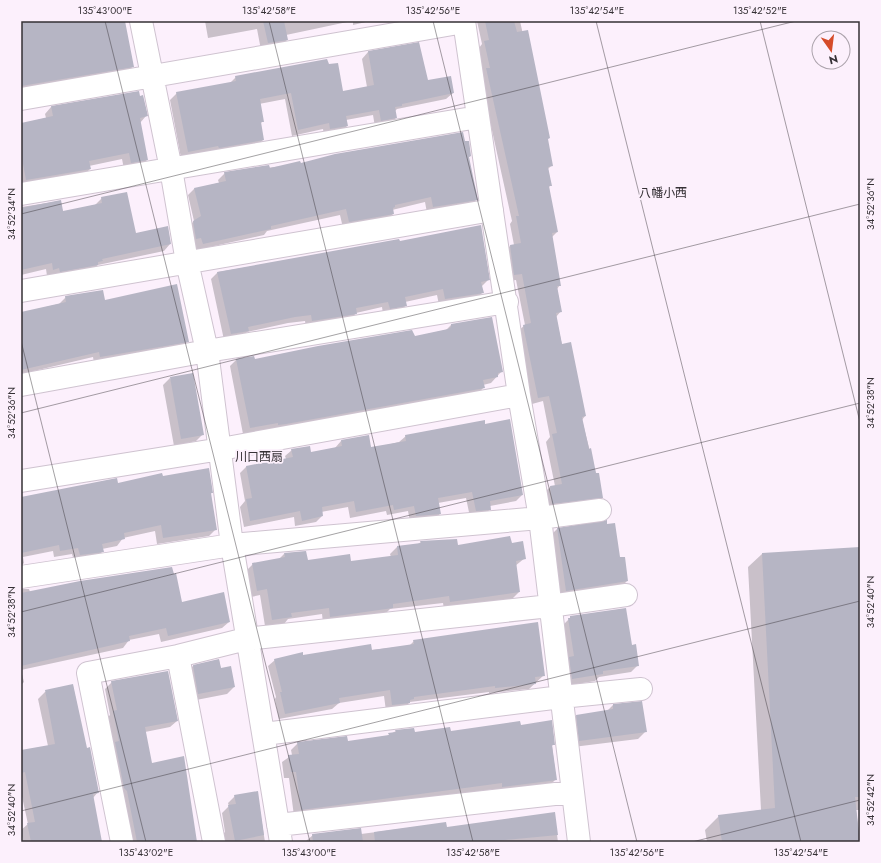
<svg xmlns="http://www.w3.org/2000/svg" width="881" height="863" viewBox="0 0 881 863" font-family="Jost,'Noto Sans JP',sans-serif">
<rect width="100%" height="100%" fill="#fcf0fc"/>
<path fill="#0003" d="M32 21H124L133 66 127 73 21 92V23Z
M205 21H352L286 35 287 40 280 47 261 50 257 29 208 38Z
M353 21H370L353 25Z
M477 21H520L552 165 548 169 551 185 548 188 557 232 552 237 560 285 557 289 561 311 556 317 562 345 585 416 582 420 602 498 596 504 546 510 544 493 550 487 555 486 546 442 550 437 543 401 532 404 517 332 525 325 516 280 508 281 504 252 510 246 514 245 510 224 512 221 480 76 483 72 479 48 482 44Z
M419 44 427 81 453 93 446 99 397 109 394 112 396 118 389 124 375 127 373 115 346 120 347 126 341 132 324 135 323 129 292 136 285 99 259 104 263 121 260 124 263 140 257 146 181 158 170 100 177 93 230 83 236 77 343 92 367 87 362 59 368 52Z
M51 107 146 116 140 123 147 160 140 166 124 169 122 159 89 166 90 169 83 176 21 186V124L46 118 45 114Z
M470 156 468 158 477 199 470 206 427 213 425 202 392 210 393 214 387 220 343 228 340 215 267 231 264 235 196 250 187 228 194 221 188 195 194 189 219 183 218 180 225 173 300 164Z
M102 198 135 234 170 244 164 251 98 265 95 267 47 276 46 269 21 275V207L60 201 63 212 95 205Z
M399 242 488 280 482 286V293L476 299 439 305 437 295 405 302 406 305 400 312 383 314 382 307 356 313 350 320 306 327 305 321 288 323 247 332 242 338 224 340 211 279 218 272Z
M66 297 104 301 188 341 181 348 94 363 93 357 21 374V313L59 304Z
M491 318 501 372 491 383 483 385V388L477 395 243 434 230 366 236 360 253 357 254 361 414 337 446 330 451 325Z
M170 378 203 434 196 441 174 446 163 385Z
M485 425 522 495 516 501 490 506V509L484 516 470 517 466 498 438 503 440 514 433 520 410 522 408 511 387 515 386 511 350 518 348 507 321 512 322 516 316 522 295 526 294 517 244 527 240 507 245 501 240 473 246 467 286 459 285 456 292 450 310 453 335 448 341 441 368 436 371 449 399 442 406 436Z
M162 477 212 493 210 494 216 529 209 536 157 544 155 531 123 538 117 546 102 549 103 551 96 558 74 561 72 554 54 557 53 551 23 557 24 563 21 566V498Z
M557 529 620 559 627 581 620 588 560 597 550 536Z
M421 542 457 546 511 545 525 558 515 566 519 592 512 599 444 609 443 603 390 609 385 614 323 623 322 614 288 619 284 624 265 626 260 595 251 597 246 571 253 564 279 559 284 554 307 562H350L391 557 390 554 397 547 418 544Z
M860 548V810H856L860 842H707L705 830 719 816 761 810 748 567 762 554Z
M21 589H29L30 592 182 603 229 622 222 628 161 642 159 634 129 640 123 648 21 670 24 682 21 685Z
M571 617 631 646 638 665 631 672 599 677 595 681 565 686 564 624Z
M414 641 544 675 529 689 489 693V692L410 702 403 709 386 711 384 696 339 703 332 709 279 719 275 699 276 697 268 666 275 660 409 646Z
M219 660 221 670 234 687 227 694 191 701 186 673 193 666Z
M112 682 177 721 170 727 145 732 151 764 195 842H129L106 719 110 715 105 689Z
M73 686 86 749 98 792 93 798 101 842H23L21 830 28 824 21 792V751L48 746 38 699 45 692Z
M641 703 645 732 638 739 573 747 570 723 577 716 607 711 613 705Z
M520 726 554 744 552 746 556 779 549 786 496 793 495 789 294 816 289 778H284L282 762 292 755 291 750 298 743 347 742 387 736 396 731 414 733 450 732Z
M257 792 265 842H222L221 836 225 832 222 813 229 806 228 803 235 796Z
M554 813 558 842 306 841 313 835 361 834 446 823V828Z"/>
<path fill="#b6b5c4" d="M21 21H125L134 67 21 86Z
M263 21H284L288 40 268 43Z
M485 21H514L517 32 528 30 550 138 548 139 553 166 548 167 552 186H549L558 232 552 233 561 286H557L562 312 556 313 562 344 571 342 586 416 582 417 589 449 591 448 596 473H599L603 498 552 504 550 486 562 484 552 434 557 433 549 396 538 398 523 325 531 323 522 274 514 275 510 245 521 243 516 216H519L486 68H490L484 41 489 40Z
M419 42 428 80 451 76 454 93 402 104V106L395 107 397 118 381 121 379 110 346 116 348 126 330 129 329 123 298 130 291 93 260 99 264 122H261L264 140 219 148 218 146 188 152 176 92 236 81 235 76 327 59 329 64 338 63 343 91 374 85 368 51Z
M139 91 140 96 143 95 148 116 140 118 148 160 131 163 129 153 89 161 91 169 26 180 21 153V123L53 116 51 106Z
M463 132 465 141H469L471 156 469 157 478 200 433 207 431 197 395 205V207L393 208 394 214 349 222 346 209 271 226V229L203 244 201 238 196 239 193 221 201 216 194 188 226 181 224 172 269 165 270 168 300 161 301 163 335 154Z
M127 192 136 233 168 226 171 244 102 259 103 261 98 262V265L60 272 59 268 53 270 52 263 21 270V208L61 200 63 211 102 203 101 197Z
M481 225 490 280 481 282 484 293 445 299 443 289 405 297 407 306 390 309 388 302 356 308 357 314 312 321 311 315 295 317 248 327 249 331 231 334 217 272 399 239 400 241Z
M177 284 189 342 100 357 99 352 21 370V312L66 302 65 296 103 290 105 300Z
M492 317 503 372 498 373V377L483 380 485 388 286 424 278 425V423L250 428 236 359 254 356 255 359 318 346 412 330 415 336 448 329 451 327V324Z
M193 373 204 435 181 439 170 377Z
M510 419 523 495 490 501 491 510 476 511 472 492 438 498 441 514 416 516 414 506 394 510 393 505 356 512 354 501 322 507 323 516 302 521 300 511 250 521 246 499 252 498 246 466 293 457 291 449 310 446 311 452 342 446 341 440 369 435 371 447 406 441 405 435 485 420V424Z
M209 468 213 493H211L217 530 163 538 161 525 124 533 125 539 102 544 104 552 80 555 78 548 60 551 59 545 21 553V497L117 478 118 483 162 473 163 476Z
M607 520V524L615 523 620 557H625L628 581 566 591 557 528Z
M510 536 512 543 523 541 526 559 516 561 520 592 450 602 449 596 393 604V608L330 617 329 608 291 613 292 617 272 620 267 589 257 591 252 563 285 557 284 553 306 551 308 560 350 554 351 561 398 555 397 546 421 543 420 541 457 539 458 545Z
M860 547V797H855L860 842H722L718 815 775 808 762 553Z
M172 567 174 574 176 573 182 602 224 592 230 622 168 636 166 628 129 636 130 641 21 666V593L80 581Z
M626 608 632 645 636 644 639 666 603 671V674L572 679 569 657 574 656 568 618H570V616Z
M538 622 545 676 535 677 536 684 495 688V686L414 697V699L410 700V703L392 705 390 690 339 698 340 703 285 714 280 692H282L274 659 303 652V655L371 644 372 650 414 644 413 640Z
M219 659 221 668 231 666 235 687 198 694 193 665Z
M168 671 178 721 145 727 152 763 184 756 197 842H137L127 791 124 788 115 742 119 741 113 711 117 710 111 681Z
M73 684 87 748 90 747 99 793 93 794 102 842H31L27 823 35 822 25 772 21 773V750L55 744 45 690Z
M642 701 647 732 579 741 576 715 613 709V704Z
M552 720 555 745H552L557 780 502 787V783L301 810 296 772H291L288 755 299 754 297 742 347 736 348 741 389 735 388 733 396 732 395 730 414 728 415 732 450 727 451 731 520 721 521 725Z
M258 791 264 835 235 841 228 805 236 804 234 795Z
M555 812 558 835 483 842H375L374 832 446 822 447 827Z
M361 828 363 842H313L312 834Z"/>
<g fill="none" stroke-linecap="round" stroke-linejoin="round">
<defs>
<path id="street" d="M141 21 171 169 187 262 207 351 232 545 281 842
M464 21 519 395 540 518 579 842
M21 99 464 22
M21 194 478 117
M21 291 492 210
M21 385 207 351 507 302
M21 481 221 449 519 395
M21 577 232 545 540 518 600 510
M178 656 214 842
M264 734 561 697 641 689
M278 825 573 792
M122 842 88 673 178 656 246 639 550 606 626 595"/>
</defs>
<use href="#street" stroke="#cfc3d0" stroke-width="24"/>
<use href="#street" stroke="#fff" stroke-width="22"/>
</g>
<path fill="none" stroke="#353035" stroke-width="1" stroke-opacity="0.45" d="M105 21 310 842M269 21 473 842M433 21 637 842M596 21 801 842M760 21 860 422M21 214 796 21M21 341 146 842M21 413 860 204M21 612 860 403M21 811 860 601M692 842 860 800"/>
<g text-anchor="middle" stroke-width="3.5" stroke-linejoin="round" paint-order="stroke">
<g font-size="12" fill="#353035" stroke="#fcf0fc">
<text x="663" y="197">八幡小西</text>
<text x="259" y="461">川口西扇</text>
</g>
</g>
<rect width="881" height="863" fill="none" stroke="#fcf0fc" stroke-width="44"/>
<g transform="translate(831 50) rotate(166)"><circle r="19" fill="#fcf0fc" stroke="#aca3ac"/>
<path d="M0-3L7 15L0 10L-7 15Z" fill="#d54b29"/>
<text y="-6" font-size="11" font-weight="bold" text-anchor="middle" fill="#353035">N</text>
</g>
<rect x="22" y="22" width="837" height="819" fill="none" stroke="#353035" stroke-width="1.5"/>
<g font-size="10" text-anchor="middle" fill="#353035">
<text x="105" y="14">135°43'00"E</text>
<text x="269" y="14">135°42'58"E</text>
<text x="433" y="14">135°42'56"E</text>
<text x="597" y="14">135°42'54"E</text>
<text x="760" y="14">135°42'52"E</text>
<text transform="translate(870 204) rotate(-90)" y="4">34°52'36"N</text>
<text transform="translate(11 214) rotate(-90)" y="4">34°52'34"N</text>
<text transform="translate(870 403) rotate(-90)" y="4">34°52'38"N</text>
<text transform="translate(11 413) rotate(-90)" y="4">34°52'36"N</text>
<text transform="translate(870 602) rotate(-90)" y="4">34°52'40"N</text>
<text transform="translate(11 612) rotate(-90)" y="4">34°52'38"N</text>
<text transform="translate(870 800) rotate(-90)" y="4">34°52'42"N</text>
<text transform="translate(11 810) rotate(-90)" y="4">34°52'40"N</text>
<text x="146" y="856">135°43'02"E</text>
<text x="309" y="856">135°43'00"E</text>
<text x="473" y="856">135°42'58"E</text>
<text x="637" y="856">135°42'56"E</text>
<text x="801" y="856">135°42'54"E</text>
</g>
</svg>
